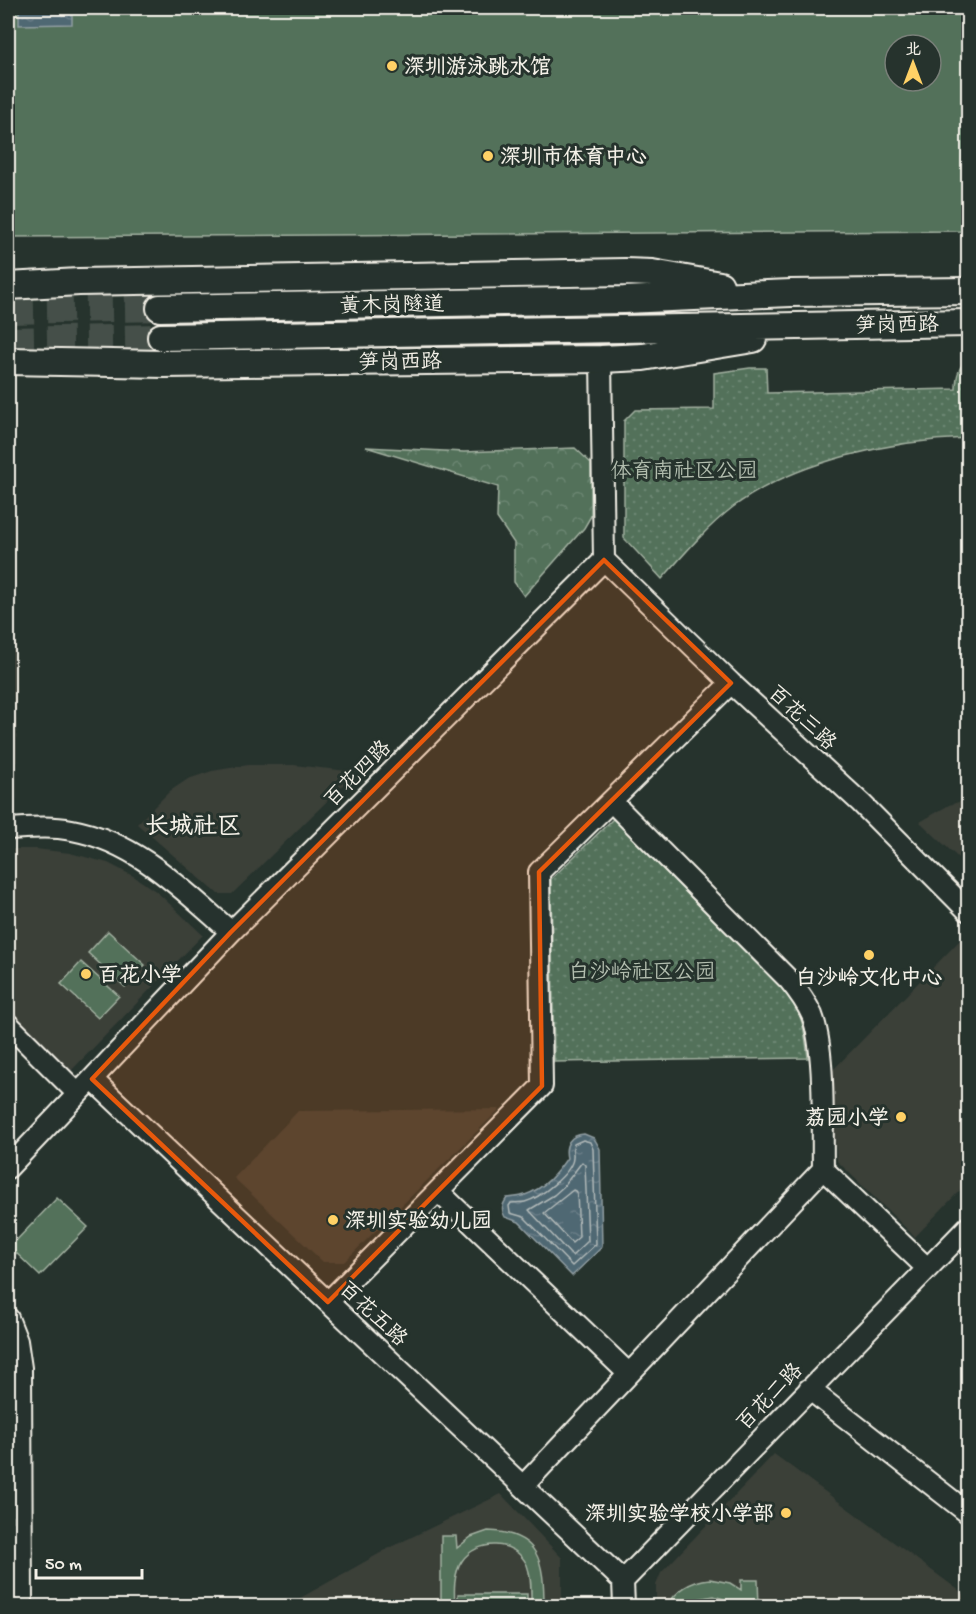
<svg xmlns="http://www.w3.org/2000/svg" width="976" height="1614" viewBox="0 0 976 1614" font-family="'Gochi Hand','LXGW WenKai TC',sans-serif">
<defs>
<pattern id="forest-crowns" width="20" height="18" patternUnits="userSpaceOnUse" patternTransform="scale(1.5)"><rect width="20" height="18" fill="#52715a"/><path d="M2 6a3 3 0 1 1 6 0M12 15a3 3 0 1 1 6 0" fill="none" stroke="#6c8672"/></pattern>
<pattern id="park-dots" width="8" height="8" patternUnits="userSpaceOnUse" patternTransform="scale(1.5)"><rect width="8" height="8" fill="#52715a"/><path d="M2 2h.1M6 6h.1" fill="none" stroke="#6c8672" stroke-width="1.8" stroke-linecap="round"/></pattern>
<pattern id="water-ripples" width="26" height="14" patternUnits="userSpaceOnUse" patternTransform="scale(1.5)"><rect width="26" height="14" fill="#4f6773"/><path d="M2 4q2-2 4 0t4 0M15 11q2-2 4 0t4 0" fill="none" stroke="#697d87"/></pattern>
</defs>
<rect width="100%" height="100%" fill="#26332d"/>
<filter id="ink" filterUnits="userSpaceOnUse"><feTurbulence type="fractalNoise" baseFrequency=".0167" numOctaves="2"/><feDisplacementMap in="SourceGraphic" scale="12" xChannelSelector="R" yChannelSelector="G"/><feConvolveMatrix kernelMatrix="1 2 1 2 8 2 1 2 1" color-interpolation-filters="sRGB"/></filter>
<g filter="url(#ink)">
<path fill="#3a3f38" d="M8 503 15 509 17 799H8Z
M248 765H294L357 772 232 894H218L137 824 170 791 188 779 212 771Z
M968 799V867L920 822 949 805Z
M8 849H36L70 853 108 863 135 877 157 892 203 935 69 1073 8 1013Z
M961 939 968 947V1182L915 1237 837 1161 829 1074Z
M500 1109 344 1262H323L234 1178 298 1111Z
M774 1454 968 1597V1606H656V1585L661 1573Z
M501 1494 562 1558V1606H286L391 1547Z"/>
<path fill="#52715a" stroke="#a3b1a1" stroke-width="1.5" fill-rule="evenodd" d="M8 8H968V231L8 237ZM895 45H931V81H895Z
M108 931 145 965 125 987 88 953Z
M81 962 119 996 98 1018 61 984Z
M57 1198 88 1227 40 1276 10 1247Z
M488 1531C540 1533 544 1562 544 1606H531C531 1593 532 1578 527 1565 515 1539 477 1539 462 1561 453 1574 454 1592 455 1606H441V1536H456L457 1548 471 1537Z
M710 1579 730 1583 741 1590V1580H758L759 1606H736L730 1601 714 1596 697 1599 687 1606H667C677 1589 691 1581 710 1579Z
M458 1594H527V1606H458Z"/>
<path fill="url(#forest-crowns)" stroke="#a3b1a1" stroke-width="1.5" d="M366 447 464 452 575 448 591 463V516L584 528 524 596 514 582V543L497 518 498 487Z"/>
<path fill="url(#park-dots)" stroke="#a3b1a1" stroke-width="1.5" d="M968 359V438C893 440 795 461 733 507 706 528 684 554 662 579L624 538V421L635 410 714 409V373L750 368H766L767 393 956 389C956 378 958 366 968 359Z
M614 818 788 991C802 1015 805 1030 808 1058L554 1062 551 879Z"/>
<path fill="url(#water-ripples)" stroke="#919ea2" stroke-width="1.5" d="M19 8H72V24L19 25Z
M584 1134 594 1138 600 1149 602 1247 572 1276 519 1222 505 1217C501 1210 502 1205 507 1198 513 1197 520 1197 525 1195 545 1188 556 1174 567 1158 564 1145 570 1135 584 1134Z"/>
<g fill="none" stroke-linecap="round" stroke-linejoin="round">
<path stroke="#b2bab9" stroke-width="1.5" d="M583 1140 590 1142 593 1149 596 1244 572 1266 524 1217 510 1213 509 1206 511 1203C516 1202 521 1203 525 1202 540 1198 572 1173 573 1158 574 1152 571 1150 574 1144Z
M582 1162 585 1165 588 1241 572 1256 529 1210 554 1195 563 1187Z
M573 1190 577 1192 579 1237 572 1243 544 1213Z"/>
<path stroke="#455049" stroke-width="26" stroke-dasharray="26 13" stroke-linecap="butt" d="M8 311 160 308
M8 340 161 337"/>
<defs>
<path id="minor" d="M604 560 731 683 861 803 968 911
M8 829C29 828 50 826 72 830 137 842 183 890 231 932
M8 1024 78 1094
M92 1079 623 1581
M8 1168 231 932 604 560 601 359
M823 1169 927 1268
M438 1191 629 1374
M328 1302 542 1086 539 872 731 683
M8 1318 17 1341 21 1368 22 1606
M809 1389 968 1513
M523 1486 823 1169C822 1128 826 1051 812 1015 806 1002 798 991 789 980L611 801
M624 1606 623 1581 968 1227"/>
<path id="major" d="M8 286 79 282 625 272 652 273 720 285
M160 308 624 300 791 293 968 291
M161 337 968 323
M8 361 164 364 601 359 643 357 753 339"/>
</defs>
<use href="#minor" stroke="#f4f1e8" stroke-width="24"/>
<use href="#major" stroke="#f4f1e8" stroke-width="30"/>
<use href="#minor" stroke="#26332d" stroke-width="20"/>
<use href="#major" stroke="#26332d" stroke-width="26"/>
</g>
</g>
<path fill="#e8590c" fill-opacity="0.2" stroke="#e8590c" stroke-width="4.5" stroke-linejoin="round" d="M604 560 731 683 539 872 542 1086 328 1302 92 1079 231 932Z"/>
<g fill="#ffd166" stroke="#26332d" stroke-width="2">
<circle cx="392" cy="66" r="6"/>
<circle cx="488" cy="156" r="6"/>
<circle cx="869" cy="955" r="6"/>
<circle cx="86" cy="974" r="6"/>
<circle cx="901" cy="1117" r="6"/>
<circle cx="333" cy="1220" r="6"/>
<circle cx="786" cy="1513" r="6"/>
</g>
<g text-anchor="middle" stroke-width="6" stroke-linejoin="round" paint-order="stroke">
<g font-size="21" font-weight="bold" fill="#f4f1e8" stroke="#26332d" text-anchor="start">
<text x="404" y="73">深圳游泳跳水馆</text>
<text x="500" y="163">深圳市体育中心</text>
<text x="98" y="981">百花小学</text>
<text x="869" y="984" text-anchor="middle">白沙岭文化中心</text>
<text x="889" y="1124" text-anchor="end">荔园小学</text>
<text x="345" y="1227">深圳实验幼儿园</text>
<text x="774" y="1520" text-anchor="end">深圳实验学校小学部</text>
</g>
<g font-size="21" fill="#f4f1e8" stroke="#26332d">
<text transform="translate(392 304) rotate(-1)" y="7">黄木岗隧道</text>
<text transform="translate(897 324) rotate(-1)" y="7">笋岗西路</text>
<text transform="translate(400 361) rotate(-1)" y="7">笋岗西路</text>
<text transform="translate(803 717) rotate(43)" y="7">百花三路</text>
<text transform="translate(357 773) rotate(-45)" y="7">百花四路</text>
<text transform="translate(374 1313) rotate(43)" y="7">百花五路</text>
<text transform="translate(769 1396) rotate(-46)" y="7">百花二路</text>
</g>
<g font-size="21" fill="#b3beaf" stroke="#26332d">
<text x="684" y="477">体育南社区公园</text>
<text x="642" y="978">白沙岭社区公园</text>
</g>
<g font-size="24" font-weight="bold" fill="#f4f1e8" stroke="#26332d">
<text x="193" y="833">长城社区</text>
</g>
</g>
<rect width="976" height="1614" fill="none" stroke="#26332d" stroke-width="30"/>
<rect x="15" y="15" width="946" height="1584" fill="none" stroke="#f4f1e8" stroke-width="2" filter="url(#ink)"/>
<g transform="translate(913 63)"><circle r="28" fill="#26332d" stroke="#787f78" stroke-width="1.5"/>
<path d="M0-4.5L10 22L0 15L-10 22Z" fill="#ffd166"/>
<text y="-9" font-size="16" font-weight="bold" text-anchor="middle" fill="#f4f1e8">北</text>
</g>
<path d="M36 1569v9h106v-9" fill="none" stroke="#f4f1e8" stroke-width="3"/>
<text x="45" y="1569" font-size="18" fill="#f4f1e8" stroke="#26332d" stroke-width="4.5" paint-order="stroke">50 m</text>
</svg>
